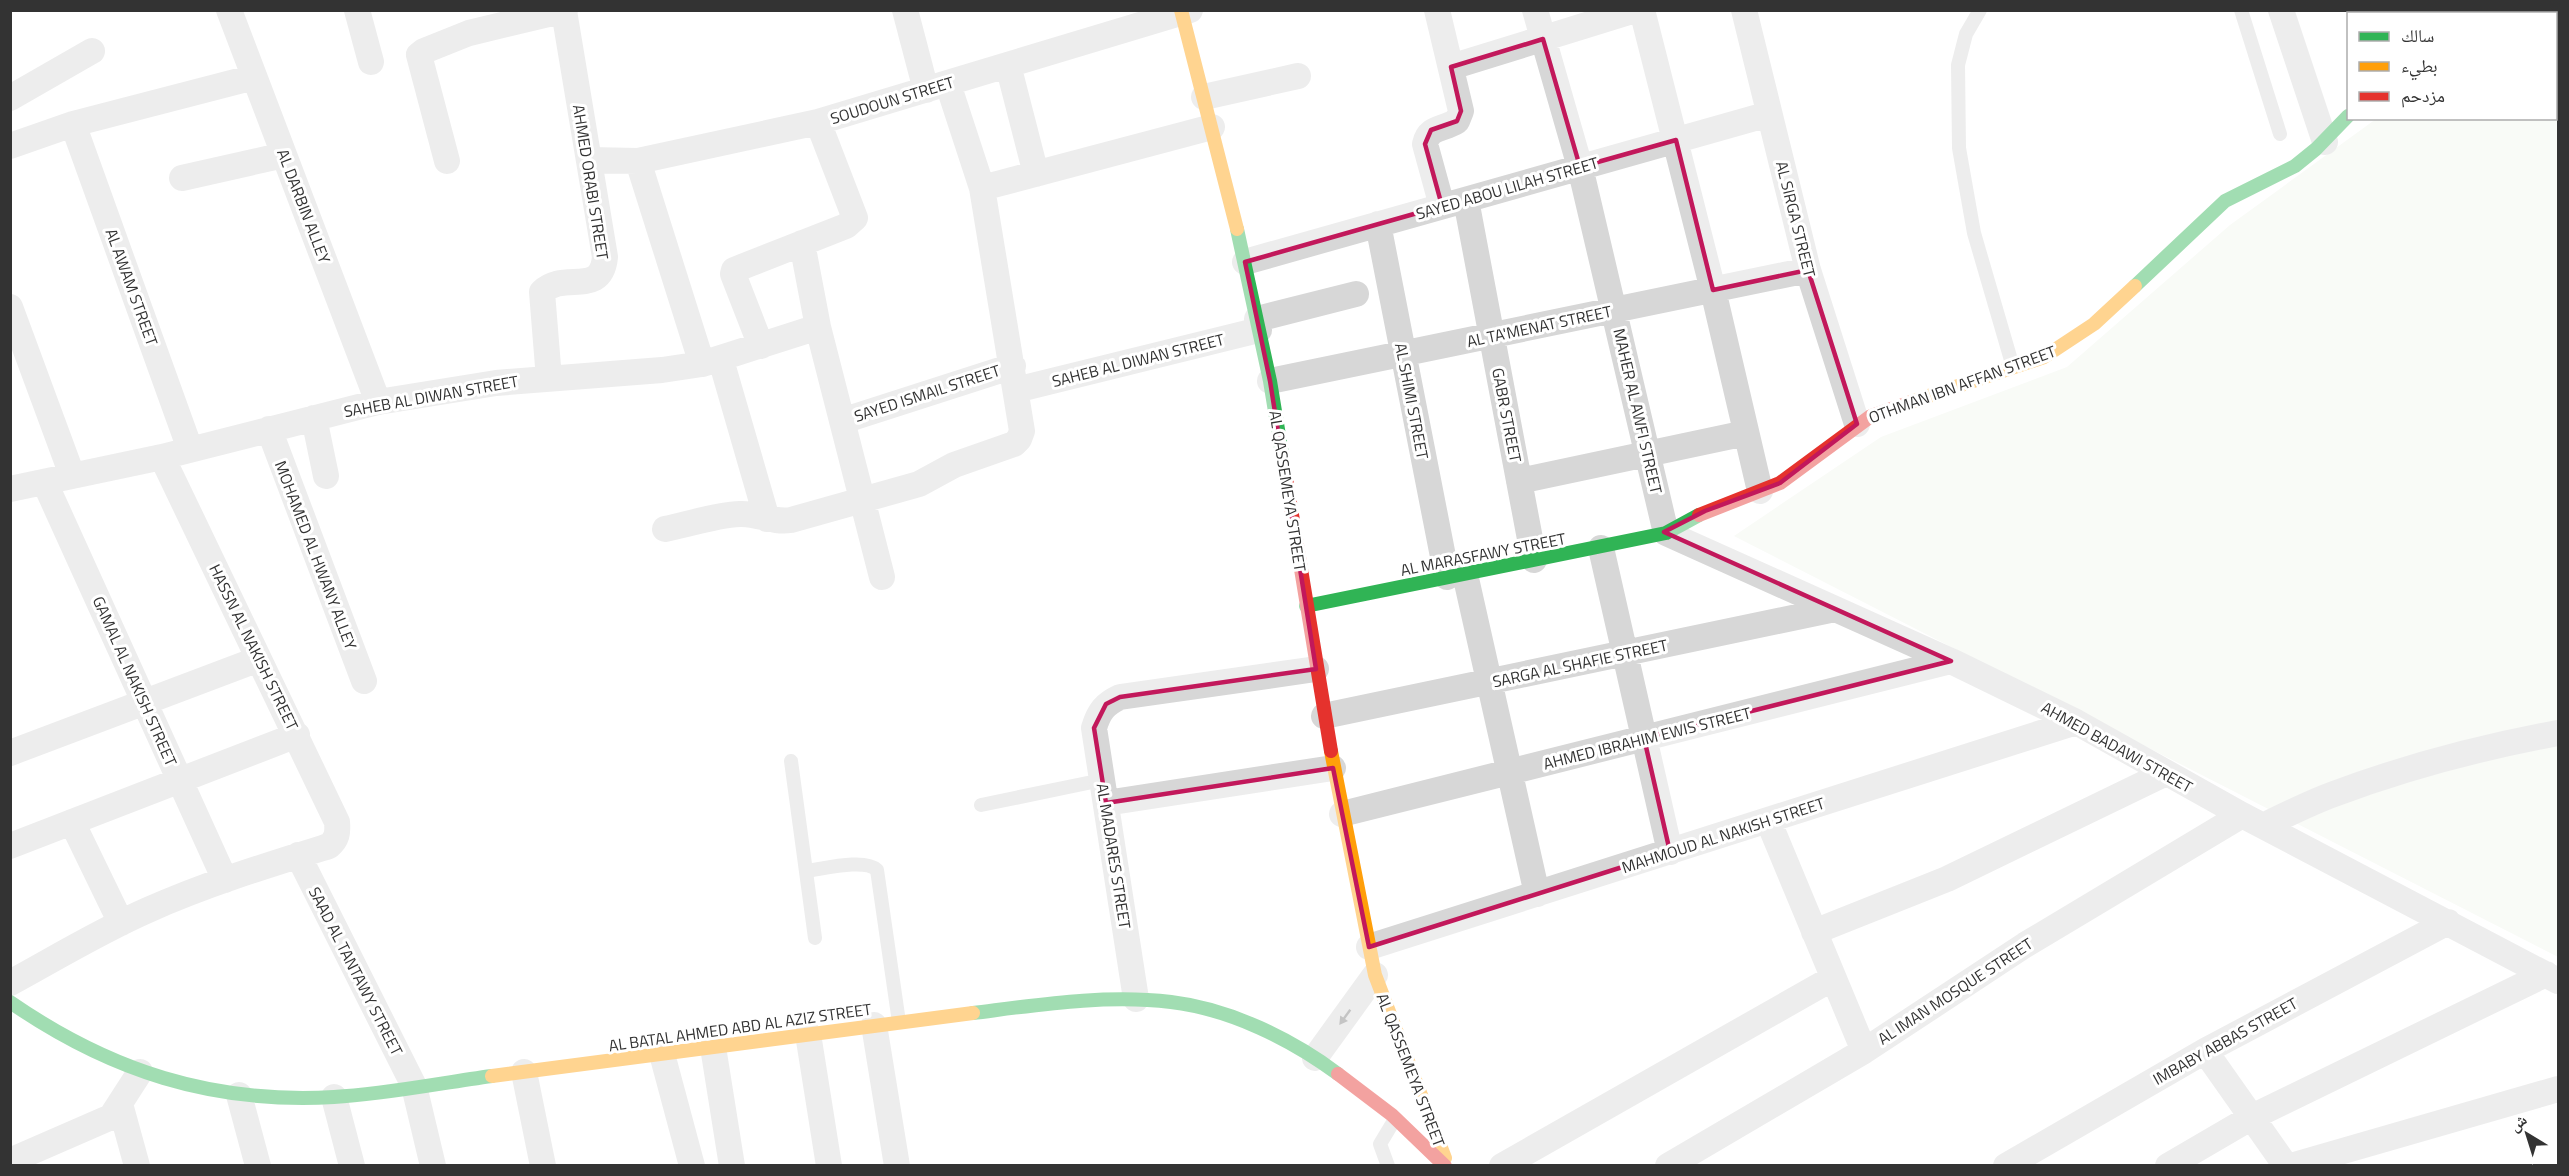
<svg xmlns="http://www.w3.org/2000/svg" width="2569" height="1176" viewBox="0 0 2569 1176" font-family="'Titillium Web','Noto Naskh Arabic',sans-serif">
<rect width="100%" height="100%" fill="#fff"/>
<path fill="#f1f5ed" d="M2558 13V957L1734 536 1881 437 2067 367 2230 225 2376 119 2556 118V14Z"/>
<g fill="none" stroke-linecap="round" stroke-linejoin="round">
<path stroke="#d7d7d7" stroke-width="14" d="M1980 10 1966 34 1958 65 1959 148 1974 233 2013 367
M2241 10 2280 134
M791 761 815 938
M981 805 1102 780
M806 871C823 869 865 858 877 870L899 1022
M1388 1166 1380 1144 1395 1119"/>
<path stroke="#d7d7d7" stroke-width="26" d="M229 10 378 402
M357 10 371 62
M905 10 926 90
M1437 10 1461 111 1457 121C1443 130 1429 126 1425 144L1442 206
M1535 10 1580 167 1666 533 1951 661 2076 722 2242 815 2558 981
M1642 10 1713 290 1760 491
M1744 10 1808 270 1857 424
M2281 10 2325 142
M2476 14 2482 10
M1008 65 1036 174
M1451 67 1635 10
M1204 97 1298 76
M10 98 92 51
M73 124 190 449
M10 146 73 124 254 77
M589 160 638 161 818 122 1190 10
M447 161 419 55 424 51 469 33 565 10
M638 161 702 364
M182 178 284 155
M982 188 1212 127
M1466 200 1534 560
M1378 224 1447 577
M802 243 818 327 882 577
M1245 262 1769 114
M10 307 72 475
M1257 319 1356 294
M761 346 733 274 734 270 846 226 855 218 818 122
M721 360 767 519
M549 379 542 292C564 270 601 298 605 257L564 11
M1270 381 1808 270
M1016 390 1259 330
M314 418 326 476
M842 421 1013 366
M269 429 364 681
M1519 481 1746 433
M45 483 225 880
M10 489 162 457 378 402 496 383 662 370 702 364 818 327
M665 529C689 524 716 515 740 514 758 513 772 523 791 520L919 484 954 465 1014 444 1019 439 1022 431 982 188 948 84
M1601 548 1670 852
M1465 574 1537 894
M1324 716 1835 609
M10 753 259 659
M1106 803 1333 768
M1342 814 1951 661
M1768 820 1864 1051
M72 822 121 923
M2263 826C2286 815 2309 803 2334 794 2406 767 2482 747 2558 733
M10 846 297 735
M298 855 414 1086 433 1166
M1814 932 1947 879 2166 773
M1369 947 2076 722
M10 983C56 958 100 931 148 910 206 884 268 865 329 846 337 839 338 833 337 822L162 457
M1136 999 1094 728C1099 711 1105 704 1120 697L1316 669
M874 1025 897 1166
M808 1034 829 1166
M713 1047 732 1166
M2205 1051 2286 1166
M662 1054 692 1166
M1315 1058 1375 975
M524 1072 543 1166
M239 1095 258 1166
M334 1097 352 1166
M120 1104 137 1166
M10 1161 111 1117 140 1072
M1502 1166 1833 978
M1668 1166 1864 1051 2025 945 2242 815
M2006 1166 2205 1051 2448 922
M2168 1166 2252 1117 2546 974
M2291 1166 2558 1089"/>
<path stroke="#30b455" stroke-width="14" d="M1237 229 1270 381 1283 460
M2135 286 2225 201 2295 166 2316 149 2348 116
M1306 606 1666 533 1699 515
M10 1002C110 1071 212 1104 334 1097 387 1094 440 1083 492 1076
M973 1013C1037 1005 1106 994 1171 1002 1230 1009 1291 1039 1338 1074"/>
<path stroke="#ff9f0a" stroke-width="14" d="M1181 10 1237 229
M1911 402 2044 357 2094 324 2135 286
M1331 751 1375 975 1445 1158
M492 1076 973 1013"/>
<path stroke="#e5322d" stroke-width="14" d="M1283 460 1331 751
M1699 515 1780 483 1871 416 1911 402
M1338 1074 1392 1115 1445 1166"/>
</g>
<defs><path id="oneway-solid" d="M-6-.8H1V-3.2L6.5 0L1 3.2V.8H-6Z" transform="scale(1.5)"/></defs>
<use fill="#7d7d7d" href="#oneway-solid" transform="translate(1345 1017) rotate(126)"/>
<path d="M0 0H2569V1176H0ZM1543 39 1580 167 1676 140 1713 290 1808 270 1857 424 1780 483 1705 511 1664 532 1951 661 1644 738 1670 852 1369 947 1333 768 1106 803 1094 728 1106 704 1120 697 1316 669 1270 381 1245 262 1442 206 1425 144 1431 130 1457 121 1461 111 1451 67Z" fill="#fff" fill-opacity=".55" fill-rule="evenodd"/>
<path fill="none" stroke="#c2185b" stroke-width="4.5" stroke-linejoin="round" d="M1543 39 1580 167 1676 140 1713 290 1808 270 1857 424 1780 483 1705 511 1664 532 1951 661 1644 738 1670 852 1369 947 1333 768 1106 803 1094 728 1106 704 1120 697 1316 669 1270 381 1245 262 1442 206 1425 144 1431 130 1457 121 1461 111 1451 67Z"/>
<g text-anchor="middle" stroke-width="6" stroke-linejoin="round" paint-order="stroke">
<g font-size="16" fill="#333" stroke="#fff">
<text transform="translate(892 100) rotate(-17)" y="6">SOUDOUN STREET</text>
<text transform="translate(591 182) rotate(81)" y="6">AHMED ORABI STREET</text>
<text transform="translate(1507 188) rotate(-16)" y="6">SAYED ABOU LILAH STREET</text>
<text transform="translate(304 206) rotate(69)" y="6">AL DARBIN ALLEY</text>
<text transform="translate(1796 219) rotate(76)" y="6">AL SIRGA STREET</text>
<text transform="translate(132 287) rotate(70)" y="6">AL AWAM STREET</text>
<text transform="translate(1539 326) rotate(-12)" y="6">AL TA'MENAT STREET</text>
<text transform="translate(1138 360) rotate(-14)" y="6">SAHEB AL DIWAN STREET</text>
<text transform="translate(1962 384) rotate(-20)" y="6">OTHMAN IBN AFFAN STREET</text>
<text transform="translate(927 393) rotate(-18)" y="6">SAYED ISMAIL STREET</text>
<text transform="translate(431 396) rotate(-10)" y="6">SAHEB AL DIWAN STREET</text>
<text transform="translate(1412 401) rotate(79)" y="6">AL SHIMI STREET</text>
<text transform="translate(1638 411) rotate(77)" y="6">MAHER AL AWFI STREET</text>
<text transform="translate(1507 415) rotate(79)" y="6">GABR STREET</text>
<text transform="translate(1288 491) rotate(81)" y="6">AL QASSEMEYA STREET</text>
<text transform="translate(1483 554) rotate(-11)" y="6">AL MARASFAWY STREET</text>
<text transform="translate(316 555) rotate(69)" y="6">MOHAMED AL HWANY ALLEY</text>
<text transform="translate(254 647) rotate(64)" y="6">HASSN AL NAKISH STREET</text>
<text transform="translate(1580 663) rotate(-12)" y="6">SARGA AL SHAFIE STREET</text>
<text transform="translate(135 681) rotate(66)" y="6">GAMAL AL NAKISH STREET</text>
<text transform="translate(1647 738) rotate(-14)" y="6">AHMED IBRAHIM EWIS STREET</text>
<text transform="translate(2117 747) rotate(29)" y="6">AHMED BADAWI STREET</text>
<text transform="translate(1723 835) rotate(-18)" y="6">MAHMOUD AL NAKISH STREET</text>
<text transform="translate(1114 856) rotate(81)" y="6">AL MADARES STREET</text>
<text transform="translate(356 971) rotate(63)" y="6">SAAD AL TANTAWY STREET</text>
<text transform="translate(1955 991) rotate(-33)" y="6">AL IMAN MOSQUE STREET</text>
<text transform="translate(740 1027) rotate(-8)" y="6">AL BATAL AHMED ABD AL AZIZ STREET</text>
<text transform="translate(2225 1041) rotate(-29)" y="6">IMBABY ABBAS STREET</text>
<text transform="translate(1411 1070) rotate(69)" y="6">AL QASSEMEYA STREET</text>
</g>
</g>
<rect width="2569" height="1176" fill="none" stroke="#333333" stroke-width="24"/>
<rect x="2347" y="12" width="210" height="108" fill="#ffffff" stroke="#adadad" stroke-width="1.5"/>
<rect x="2359" y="32" width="30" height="9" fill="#30b455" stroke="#adadad" stroke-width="1.5"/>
<text x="2401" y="42" font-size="18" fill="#333333">سالك</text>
<rect x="2359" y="62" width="30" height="9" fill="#ff9f0a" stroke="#adadad" stroke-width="1.5"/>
<text x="2401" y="72" font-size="18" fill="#333333">بطيء</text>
<rect x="2359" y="92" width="30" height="9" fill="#e5322d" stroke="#adadad" stroke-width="1.5"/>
<text x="2401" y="102" font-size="18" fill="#333333">مزدحم</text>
<g transform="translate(2527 1134) rotate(322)" stroke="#ffffff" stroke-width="4.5" paint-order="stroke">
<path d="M0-4.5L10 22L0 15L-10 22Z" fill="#333333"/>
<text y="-9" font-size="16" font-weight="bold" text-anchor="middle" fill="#333333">ش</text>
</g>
</svg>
